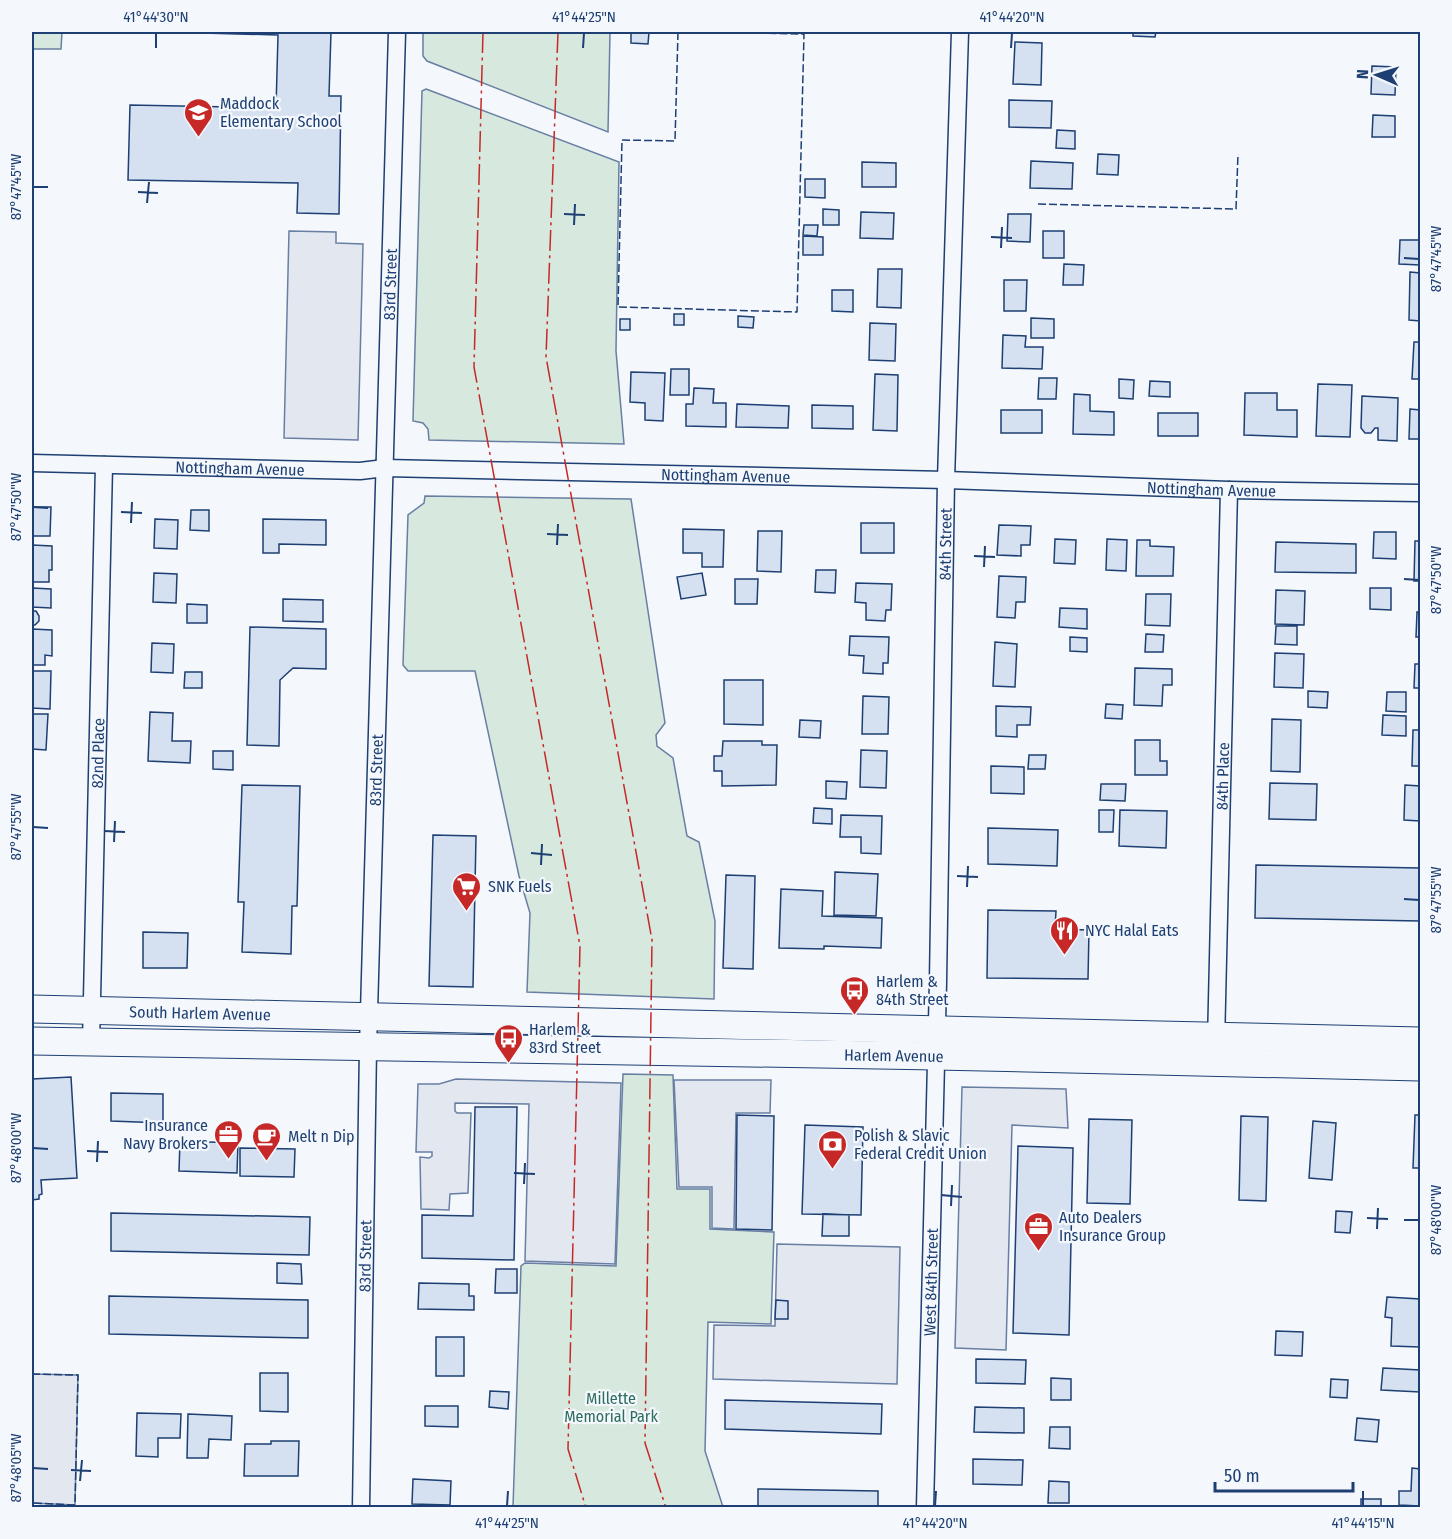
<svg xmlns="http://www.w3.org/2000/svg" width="1452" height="1539" viewBox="0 0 1452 1539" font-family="'Fira Sans Condensed',sans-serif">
<rect width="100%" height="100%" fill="#f4f7fb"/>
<path fill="#d7e8df" stroke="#687fa3" stroke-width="1.5" d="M32 32H62L61 49H32Z
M423 32H610L608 132 427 61 423 56Z
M426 89 619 162 616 351 624 444 429 440 428 429 423 423 413 421 422 91Z
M425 496 631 499 665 723 656 735 657 746 673 758 687 836 699 842 715 921 714 999 527 992 530 913 519 876 475 671H408L403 665 408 515 424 503Z
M623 1074 673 1075 677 1189H710V1229L774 1232 771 1324 708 1322 705 1451 723 1507H513L521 1266 525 1263 616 1266Z"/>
<path fill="#e3e8f0" stroke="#687fa3" stroke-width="1.5" d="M289 231 336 232V243L363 244 358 440 284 438Z
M456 1079 621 1083 615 1264 525 1261 529 1104 455 1103V1111L457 1113H471L468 1193 450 1194 449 1210 421 1209 420 1157 429 1158 432 1156V1152H416L418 1084H439Z
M674 1080H771L770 1113H736L734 1229 712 1228V1187H679Z
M962 1087 1066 1089 1068 1128 1012 1125 1006 1350 955 1348Z
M777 1244 900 1247 897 1384 713 1379 714 1325 775 1326Z
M32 1374 78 1375 75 1505 32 1503Z"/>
<path fill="#d5e0f0" stroke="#1d3f73" stroke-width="1.5" d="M166 32H331L329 96H341L339 214 297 213 298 183 128 180 130 105 276 108 278 35Z
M631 32H649L648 44 631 43Z
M1133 32H1156L1155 37 1133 36Z
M1015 42 1042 43 1041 85 1013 84Z
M1372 66 1396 67 1395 95 1371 94Z
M1009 100 1052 101 1051 128 1009 127Z
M1373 115 1395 116V137H1372Z
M1057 130 1075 131V149L1056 148Z
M1098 154 1119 155 1118 175 1097 174Z
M1031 161 1073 163 1072 189 1030 188Z
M862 162 896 163V187H862Z
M805 179H825V198L805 197Z
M823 209 839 210V225H823Z
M861 212 894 213 893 239 860 238Z
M1008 214H1031L1030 242 1007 241Z
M804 225H818L817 236 803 235Z
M1043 231H1064V258H1043Z
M803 236 823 237V255H803Z
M1400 240H1420V265L1399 264Z
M1064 264 1084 265 1083 285H1063Z
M878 269H902L901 308 877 307Z
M1410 272 1420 273V321L1409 320Z
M1004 280H1027L1026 311H1004Z
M832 290H853V312L832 311Z
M674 314H684V325H674Z
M738 316 754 317 753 328 738 327Z
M1031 318 1054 319V338H1031Z
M620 319H630V330H620Z
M870 323 896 324 895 361 869 360Z
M1003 335 1026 336 1025 347H1043L1042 369 1002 368Z
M1414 342H1420V379H1412Z
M671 369H689V395H670Z
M631 372 665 373 663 421 645 420V403L630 402Z
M875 374 898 375 897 431 873 430Z
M1039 378H1057L1056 399H1038Z
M1119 379 1134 380 1133 399 1119 398Z
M1150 381 1170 382V397L1149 396Z
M1318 384 1352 385 1350 437 1316 436Z
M694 388 714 389 713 403H726V427L686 426V404H693Z
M1245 393H1277V410H1297V437L1244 435Z
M1074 394 1090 395V411L1114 412V435L1073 434Z
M1362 396 1398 398 1397 441 1378 440V428H1375L1371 433H1365L1361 428Z
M737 404 789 406 788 428 736 427Z
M812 405 853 406V429L812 428Z
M1410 409 1420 410V439H1409Z
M1001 410H1042V433H1001Z
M1158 413H1198V436H1158Z
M32 507H51L50 536H32Z
M191 510H209V531L190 530Z
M155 519 178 520 177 549 154 548Z
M263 519 326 520V545L279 544V553H263Z
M861 523H894V553H861Z
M999 525 1031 526 1030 545H1021V556L997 555Z
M683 529 724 530 723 567H702V553H683Z
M758 531H782L781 572 757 571Z
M1374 532H1396V559L1373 558Z
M1055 539 1076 540 1075 564 1054 563Z
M1107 539 1127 540 1126 571 1106 570Z
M1137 540H1150V546L1174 547 1173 576H1136Z
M1415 541H1420V581H1414Z
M1276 542 1356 544V573L1275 572Z
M32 545 52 546V570H49V582H32Z
M816 570H836L835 593 815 592Z
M154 573 177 574 176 603 153 602Z
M702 573 706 595 681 599 677 577Z
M999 576 1026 577 1025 602H1016L1015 618 997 617Z
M735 579H758L757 604H735Z
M856 583 892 584 891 610H886L885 621 866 620V603L855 602Z
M32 588 51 589V608L32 607V611H36L39 616V621L35 625H32Z
M1370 588H1391V610L1370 609Z
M1276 590 1305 591 1304 625 1275 624Z
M1146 594H1171L1170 626 1145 625Z
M283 599 323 600V622L283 621Z
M187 604 207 605V623H187Z
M1060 608 1087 609V629L1059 627Z
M1417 612 1420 613V637H1416Z
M1276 626H1297V645L1275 644Z
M250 627 326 629V669L293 668 280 680 279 746 247 745Z
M32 629 52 630V656L45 655V665H32Z
M1146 634 1164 635 1163 652H1145Z
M850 636 889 637 888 663H883V674L863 673 864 656 849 655Z
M1070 637 1087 638V652L1070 651Z
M995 642 1017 644 1015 687 993 686Z
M152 643 174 644 173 673 151 672Z
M1275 653 1304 654 1303 688 1274 687Z
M1415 664H1420V688H1414Z
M1135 668 1172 669V685H1163L1162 706 1134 705Z
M32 671H51L50 709 32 708Z
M185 672H202V688H184Z
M724 680H763V725L724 724Z
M1308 691 1328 692 1327 708 1308 707Z
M1387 692H1406V712L1386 711Z
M863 696 889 697 888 734H862Z
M1106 704 1123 705 1122 719 1105 718Z
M996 706 1031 707 1030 725H1017V737L996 736Z
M150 712 173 713 172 741H191L190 763 148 761Z
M32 714H48L46 750 32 749Z
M1383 715 1406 716V736L1382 735Z
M1272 719 1301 720 1300 772 1271 771Z
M800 720 821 721 820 738 799 737Z
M1413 730H1420V766H1412Z
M1135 740H1160V761H1167V775H1135Z
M723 741H762V745H777L776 785 722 786V771H714V756H722Z
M861 750 887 751 886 788 860 787Z
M213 751H233V770L213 769Z
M1029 755H1046L1045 769H1028Z
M991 766 1024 767V794L991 793Z
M826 781 847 782 846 799 826 798Z
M1270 783 1317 784 1316 820 1269 819Z
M1101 784H1126L1125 801 1100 800Z
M242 785 300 786 297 906H292L291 954 242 952 244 902H238Z
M1405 785 1420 786V821L1404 820Z
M814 808 832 809V824L813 823Z
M1099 810H1114L1113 832H1099Z
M1120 810 1167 811 1166 848 1119 846Z
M841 815 882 816 881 854 861 853V837H840Z
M988 828 1058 830 1057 866 988 864Z
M433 835 476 836 473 987 429 986Z
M1256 865 1420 868V921L1255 918Z
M835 872 878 874 876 916 834 915Z
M726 875 755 876 753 969 723 968Z
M781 889 823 891 822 916 882 918 881 948 824 946V949L779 948Z
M988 910 1056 911 1055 929 1089 930 1088 979 987 978Z
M143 932 188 933 187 968H143Z
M71 1077 77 1178 41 1180 42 1194 39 1195V1199L32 1200V1079Z
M111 1093 163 1094V1123L111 1121Z
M475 1107H517L514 1260 422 1258V1215L473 1216Z
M737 1115 774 1116 772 1230 736 1229Z
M1415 1115H1420V1168H1413Z
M1241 1116 1268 1117 1266 1201 1239 1200Z
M1089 1119 1132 1120 1130 1204 1087 1203Z
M1313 1121 1336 1123 1332 1180 1309 1178Z
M805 1125 863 1127 861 1215 802 1214Z
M180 1141 238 1143 237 1173 179 1171Z
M1018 1146 1073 1148 1069 1335 1013 1333Z
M240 1148 295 1149 294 1177 240 1176Z
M1336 1211 1352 1212 1350 1233 1335 1232Z
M111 1213 310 1217 309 1255 111 1251Z
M823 1214 849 1215V1236H822Z
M277 1263 301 1264 302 1284 277 1283Z
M496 1269H517V1293H495Z
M419 1283 469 1284V1296H474V1310L418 1309Z
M109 1296 308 1300V1338L109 1334Z
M1387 1297 1420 1299V1347L1391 1346 1392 1318 1385 1317Z
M776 1300 788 1301V1319H775Z
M1276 1331 1303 1332 1302 1356 1275 1355Z
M436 1337H464V1376H436Z
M976 1359 1026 1360 1025 1384 976 1383Z
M1383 1368 1420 1370V1392L1381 1390Z
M260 1373H288V1412L260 1411Z
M1051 1378 1071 1379V1400H1051Z
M1331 1379 1348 1380 1347 1398 1330 1397Z
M490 1391 509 1392 508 1409 489 1407Z
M725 1400 882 1404 881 1434 725 1429Z
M425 1406H458V1427L425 1426Z
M975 1407 1024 1408V1433L974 1432Z
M137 1413 181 1414 180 1438H158V1457L136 1456Z
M188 1414 232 1416 231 1440 209 1439 208 1458H187Z
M1357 1418 1379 1420 1377 1442 1355 1440Z
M1050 1427H1070V1449L1049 1448Z
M271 1441H299L298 1476H244L245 1444H271Z
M973 1459 1023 1460 1022 1485 973 1484Z
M1412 1468 1420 1469V1506L1399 1505V1491H1411Z
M413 1479 451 1481 450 1505 412 1504Z
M1049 1481 1069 1482V1503H1048Z
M758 1489 878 1491V1508H758Z
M1361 1499H1381V1508H1361Z"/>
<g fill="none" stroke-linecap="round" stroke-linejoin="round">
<defs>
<g id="minor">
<path id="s1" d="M32 463 360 471 385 468 946 480 1229 490 1420 493"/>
<path id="s2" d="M91 1043 104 465"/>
<path id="s3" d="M1216 1044 1229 490"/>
<path id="s4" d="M361 1508 368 1047 397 32"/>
<path id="s5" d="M925 1508 938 982 946 480 960 32"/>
</g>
<g id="primary">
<path id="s6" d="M32 1009 1420 1041"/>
<path id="s7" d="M32 1041 936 1056 1420 1067"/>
</g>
</defs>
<use href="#minor" stroke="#1d3f73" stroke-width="19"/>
<use href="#primary" stroke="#1d3f73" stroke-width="29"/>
<use href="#minor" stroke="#f4f7fb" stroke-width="16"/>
<use href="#primary" stroke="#f4f7fb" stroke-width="27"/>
<path stroke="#1d3f73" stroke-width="1.5" stroke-dasharray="8 3" stroke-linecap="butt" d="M678 32 675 141 622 140 618 307 797 312 804 34 696 32
M1038 204 1236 209 1238 154
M32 1374 78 1375 75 1505 32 1503"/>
<path stroke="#c62828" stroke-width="1.5" stroke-dasharray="21 4.5 3 4.5" stroke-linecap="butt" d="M483 32 474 367 580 946 568 1449 586 1508
M558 32 546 357 652 940 645 1443 666 1508"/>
</g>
<path fill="none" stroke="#1d3f73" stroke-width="2" d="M156 48V33M583 48 584 33M1011 48 1012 33M33 187H48M138 192 158 193M147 203 149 182M564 214 585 215M574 225 575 204M991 237 1012 238M1001 248 1002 227M1404 258 1419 259M33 507 48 508M121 512 142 513M131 523 132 502M547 534 568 535M557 545 558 524M974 556 995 557M984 567 985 546M1404 579 1419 580M33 827 48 828M104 831 125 832M114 842 115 821M531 853 552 855M541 865 542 844M957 876 978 877M967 887 968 866M1404 899 1419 900M33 1148 48 1149M87 1151 108 1152M97 1162 98 1141M514 1173 535 1174M524 1184 525 1163M941 1195 962 1197M951 1206 952 1185M1367 1218 1388 1219M1404 1220H1419M1377 1229 1378 1208M33 1468 48 1469M71 1470 91 1471M80 1481 82 1460M507 1506 508 1491M935 1506 936 1491M1363 1506V1491"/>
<defs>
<symbol id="school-pin" viewBox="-11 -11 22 30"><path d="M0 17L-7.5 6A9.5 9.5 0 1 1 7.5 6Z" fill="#c62828" stroke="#f4f7fb"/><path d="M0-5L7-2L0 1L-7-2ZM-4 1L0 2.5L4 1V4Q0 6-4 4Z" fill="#fff"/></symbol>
<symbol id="supermarket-pin" viewBox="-11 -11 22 30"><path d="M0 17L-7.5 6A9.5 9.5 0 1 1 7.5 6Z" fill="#c62828" stroke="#f4f7fb"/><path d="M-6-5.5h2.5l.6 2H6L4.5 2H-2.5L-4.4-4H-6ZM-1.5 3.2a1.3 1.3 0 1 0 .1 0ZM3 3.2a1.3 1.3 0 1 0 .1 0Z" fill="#fff"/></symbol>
<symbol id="restaurant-pin" viewBox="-11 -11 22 30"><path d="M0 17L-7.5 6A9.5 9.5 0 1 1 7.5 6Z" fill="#c62828" stroke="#f4f7fb"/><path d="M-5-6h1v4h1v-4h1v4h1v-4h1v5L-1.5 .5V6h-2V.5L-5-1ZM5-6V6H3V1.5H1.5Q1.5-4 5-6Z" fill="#fff"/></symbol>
<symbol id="bus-pin" viewBox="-11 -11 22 30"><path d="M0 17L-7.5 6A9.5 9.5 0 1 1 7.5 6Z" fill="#c62828" stroke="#f4f7fb"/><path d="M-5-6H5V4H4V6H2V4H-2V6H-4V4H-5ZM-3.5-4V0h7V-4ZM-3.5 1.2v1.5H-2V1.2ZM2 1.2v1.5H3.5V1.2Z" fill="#fff"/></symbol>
<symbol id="office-pin" viewBox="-11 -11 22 30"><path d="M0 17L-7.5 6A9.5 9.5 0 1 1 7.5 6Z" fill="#c62828" stroke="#f4f7fb"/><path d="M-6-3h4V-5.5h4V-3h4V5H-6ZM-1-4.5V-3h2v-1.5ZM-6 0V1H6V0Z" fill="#fff"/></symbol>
<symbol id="cafe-pin" viewBox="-11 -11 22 30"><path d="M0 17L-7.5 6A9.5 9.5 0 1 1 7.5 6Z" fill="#c62828" stroke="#f4f7fb"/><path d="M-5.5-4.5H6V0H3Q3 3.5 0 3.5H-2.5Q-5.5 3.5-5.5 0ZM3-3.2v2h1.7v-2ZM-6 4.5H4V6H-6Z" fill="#fff"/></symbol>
<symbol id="bank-pin" viewBox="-11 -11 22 30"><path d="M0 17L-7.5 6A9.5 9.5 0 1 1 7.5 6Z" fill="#c62828" stroke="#f4f7fb"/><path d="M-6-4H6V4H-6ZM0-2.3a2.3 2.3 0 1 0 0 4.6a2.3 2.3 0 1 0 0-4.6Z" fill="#fff"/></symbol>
</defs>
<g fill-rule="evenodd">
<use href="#school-pin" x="182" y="96" width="33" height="45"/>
<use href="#supermarket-pin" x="450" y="870" width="33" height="45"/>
<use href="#restaurant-pin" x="1048" y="914" width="33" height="45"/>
<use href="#bus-pin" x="838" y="974" width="33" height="45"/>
<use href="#bus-pin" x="492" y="1022" width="33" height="45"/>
<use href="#office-pin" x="212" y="1118" width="33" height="45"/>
<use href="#cafe-pin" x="250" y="1120" width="33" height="45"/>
<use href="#bank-pin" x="816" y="1128" width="33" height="45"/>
<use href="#office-pin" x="1022" y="1210" width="33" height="45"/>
</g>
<g text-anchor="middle" stroke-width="4.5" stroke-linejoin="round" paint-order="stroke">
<g font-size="16" fill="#1d3f73" stroke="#f4f7fb" text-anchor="start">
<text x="220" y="109">Maddock<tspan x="220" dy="18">Elementary School</tspan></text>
<text x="488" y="892">SNK Fuels</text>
<text x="1085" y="936">NYC Halal Eats</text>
<text x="876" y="987">Harlem &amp;<tspan x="876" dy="18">84th Street</tspan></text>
<text x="529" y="1035">Harlem &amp;<tspan x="529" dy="18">83rd Street</tspan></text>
<text x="208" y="1131" text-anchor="end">Insurance<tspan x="208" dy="18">Navy Brokers</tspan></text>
<text x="854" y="1141">Polish &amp; Slavic<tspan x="854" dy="18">Federal Credit Union</tspan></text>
<text x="288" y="1142">Melt n Dip</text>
<text x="1059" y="1223">Auto Dealers<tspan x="1059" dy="18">Insurance Group</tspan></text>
</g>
<g font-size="16" fill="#1d3f73" stroke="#f4f7fb">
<text dy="6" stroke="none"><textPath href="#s4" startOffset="1224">83rd Street</textPath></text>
<text dy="6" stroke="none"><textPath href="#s1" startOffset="208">Nottingham Avenue</textPath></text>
<text dy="6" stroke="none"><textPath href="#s1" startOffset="694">Nottingham Avenue</textPath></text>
<text dy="6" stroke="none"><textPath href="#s1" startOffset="1180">Nottingham Avenue</textPath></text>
<text dy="6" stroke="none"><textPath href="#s5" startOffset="964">84th Street</textPath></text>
<text dy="6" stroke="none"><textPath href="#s2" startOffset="290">82nd Place</textPath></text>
<text dy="6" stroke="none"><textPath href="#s4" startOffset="738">83rd Street</textPath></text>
<text dy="6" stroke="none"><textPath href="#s3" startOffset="268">84th Place</textPath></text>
<text dy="6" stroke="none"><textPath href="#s6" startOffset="168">South Harlem Avenue</textPath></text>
<text dy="6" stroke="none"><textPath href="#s7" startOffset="862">Harlem Avenue</textPath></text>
<text dy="6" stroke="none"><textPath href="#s4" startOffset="252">83rd Street</textPath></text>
<text dy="6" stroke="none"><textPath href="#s5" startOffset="226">West 84th Street</textPath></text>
</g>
<g font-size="16" fill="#2c6c60" stroke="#f4f7fb">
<text x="611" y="1404">Millette<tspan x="611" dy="18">Memorial Park</tspan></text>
</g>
</g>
<rect width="1452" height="1539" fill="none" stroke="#f4f7fb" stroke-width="66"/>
<g transform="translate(1377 75) rotate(273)" stroke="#f4f7fb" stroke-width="4.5" paint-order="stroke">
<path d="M0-4.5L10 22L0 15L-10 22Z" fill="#1d3f73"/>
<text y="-9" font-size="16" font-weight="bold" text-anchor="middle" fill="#1d3f73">N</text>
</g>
<path d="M1215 1482v9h138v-9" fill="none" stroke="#1d3f73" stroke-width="3"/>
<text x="1224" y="1482" font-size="18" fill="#1d3f73" stroke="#f4f7fb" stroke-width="4.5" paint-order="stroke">50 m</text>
<rect x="33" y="33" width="1386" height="1473" fill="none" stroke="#1d3f73" stroke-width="2"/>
<g font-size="15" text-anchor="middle" fill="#1d3f73">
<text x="156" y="22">41°44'30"N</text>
<text x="584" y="22">41°44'25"N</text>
<text x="1012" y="22">41°44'20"N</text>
<text transform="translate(16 187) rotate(-90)" y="5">87°47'45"W</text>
<text transform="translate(1436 259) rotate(-90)" y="5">87°47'45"W</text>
<text transform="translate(16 507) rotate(-90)" y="5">87°47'50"W</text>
<text transform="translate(1436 580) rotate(-90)" y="5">87°47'50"W</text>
<text transform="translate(16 827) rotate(-90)" y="5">87°47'55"W</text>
<text transform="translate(1436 900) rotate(-90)" y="5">87°47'55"W</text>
<text transform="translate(16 1148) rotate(-90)" y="5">87°48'00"W</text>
<text transform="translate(1436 1220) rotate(-90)" y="5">87°48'00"W</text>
<text transform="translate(16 1468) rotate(-90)" y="5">87°48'05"W</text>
<text x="507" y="1528">41°44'25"N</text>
<text x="935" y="1528">41°44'20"N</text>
<text x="1363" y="1528">41°44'15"N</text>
</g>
</svg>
